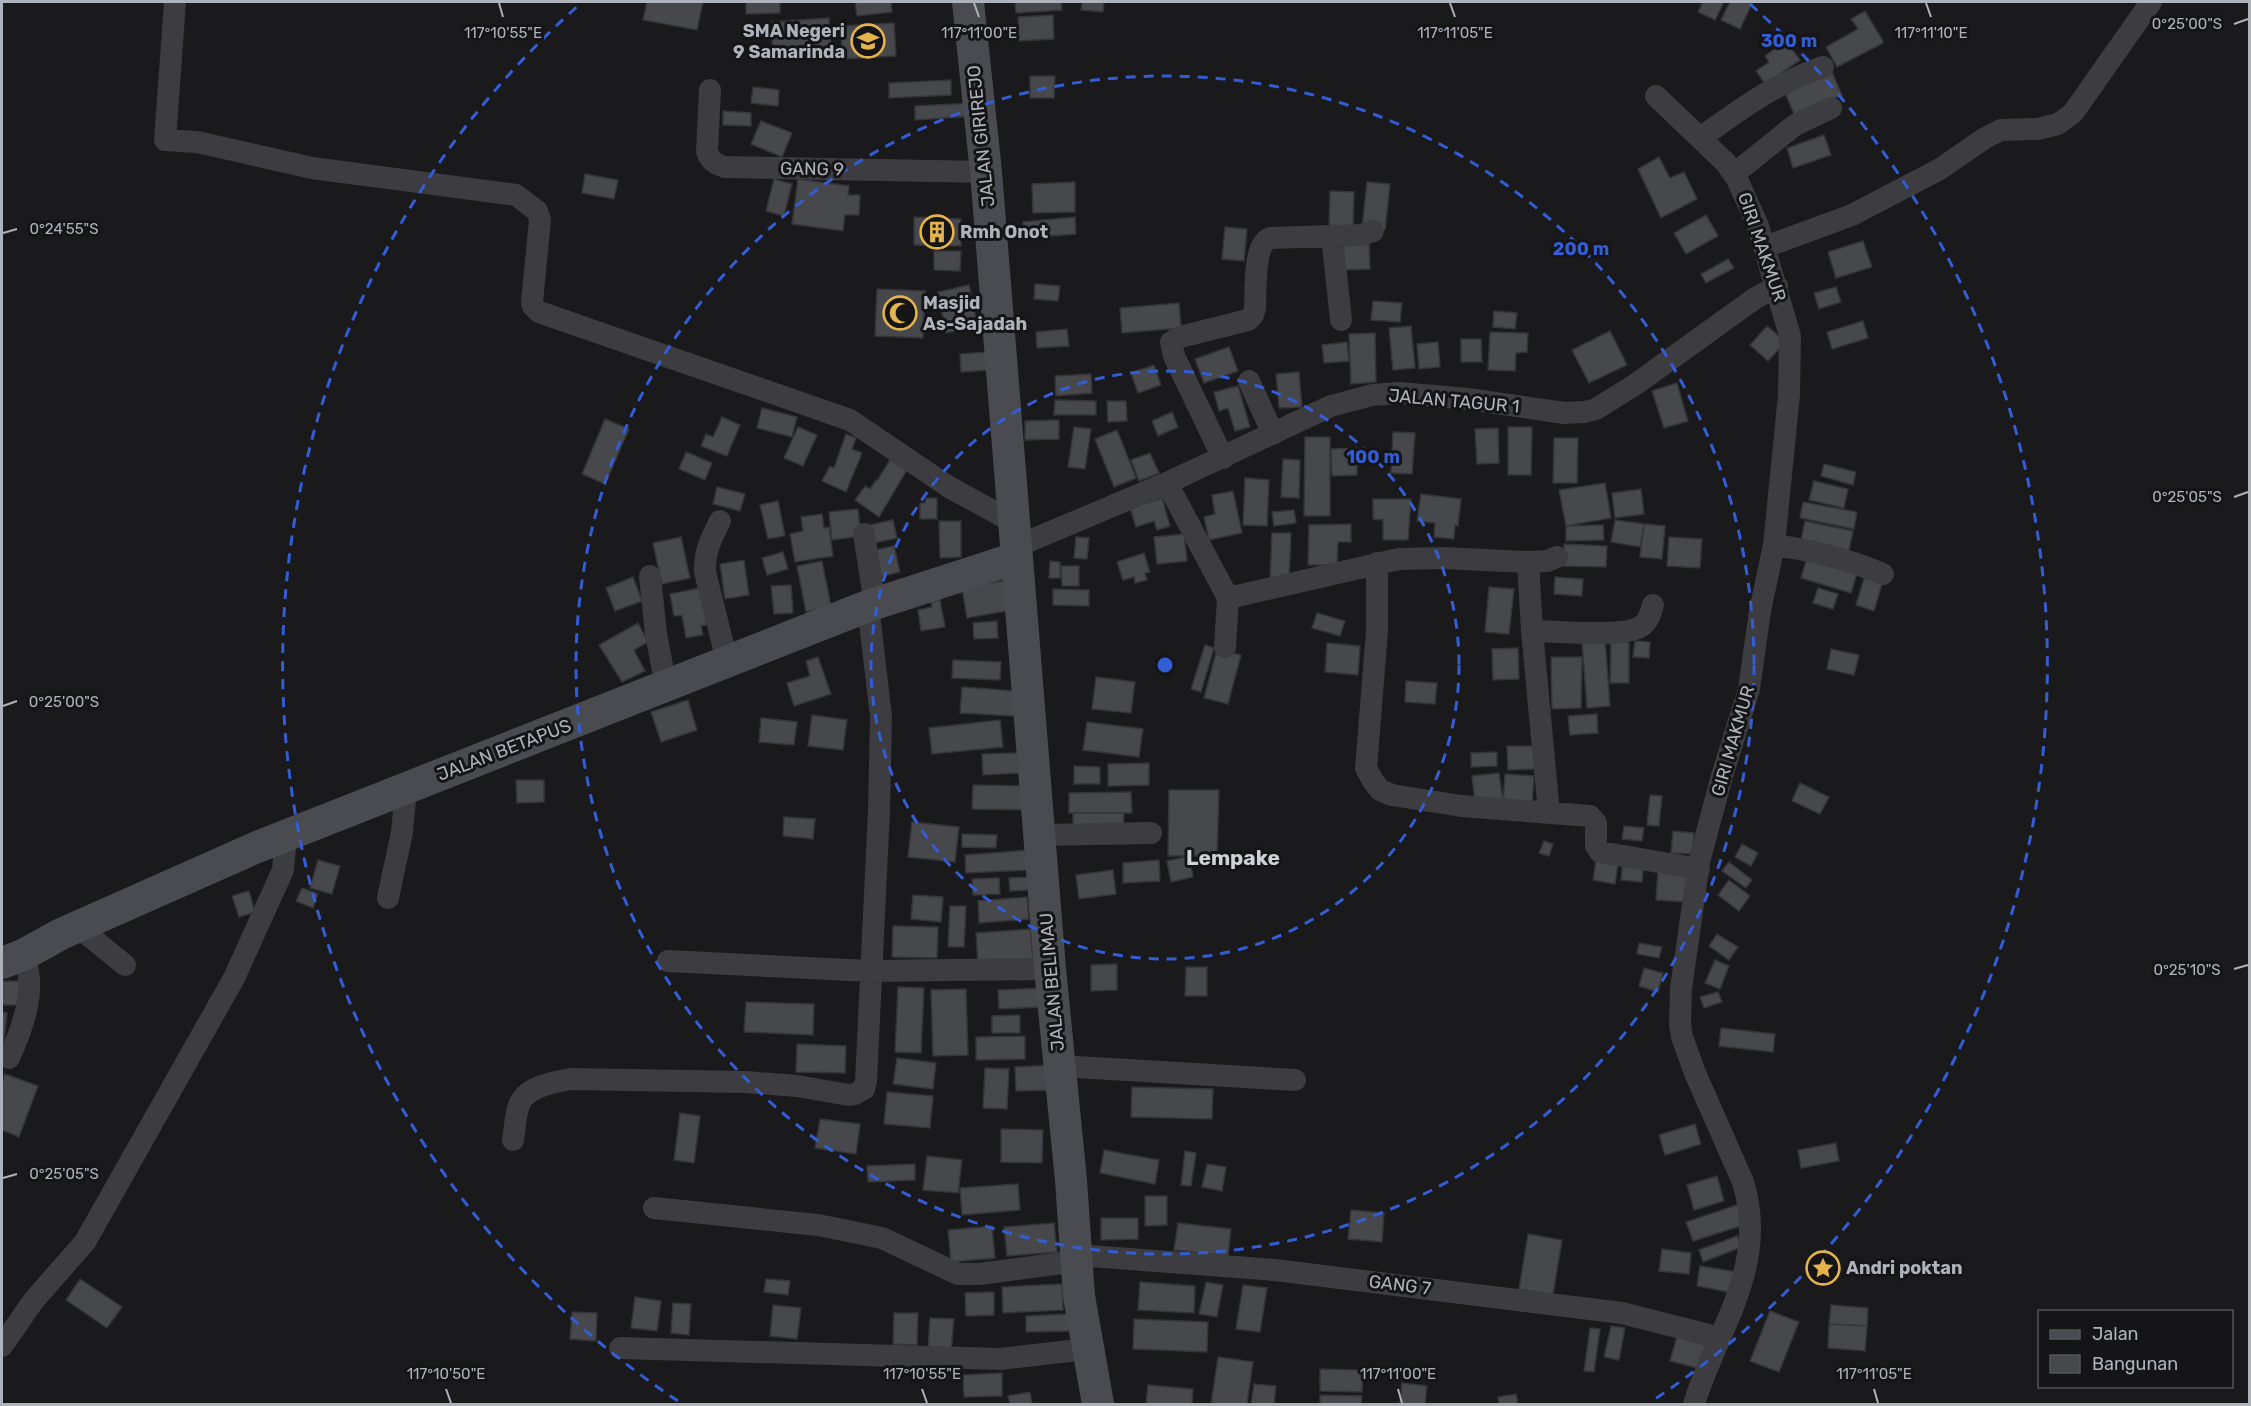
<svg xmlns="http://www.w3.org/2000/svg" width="2251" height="1406" viewBox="0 0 2251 1406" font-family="Rubik,sans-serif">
<rect width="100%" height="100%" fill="#1a1a1c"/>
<path fill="#47484c" stroke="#353438" stroke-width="1.5" d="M647 2H703L697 30 643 20Z
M746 2H780V13L746 14Z
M855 2H891L892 12 857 16Z
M1015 2H1061L1062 10 1016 13Z
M1082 2H1104L1103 12 1081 10Z
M1703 2H1724L1715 20 1698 12Z
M1730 2H1753L1740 29 1721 20Z
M1865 11 1883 41V43L1837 67 1826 47 1858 29 1851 19Z
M1053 15 1054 39 1019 41 1018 17Z
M829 18 831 48 773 52 771 22Z
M894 23 896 56 842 59 841 26Z
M1786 41 1800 60 1765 84 1756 71 1769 62 1765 56Z
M1831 70 1842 95 1795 116 1784 91Z
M1030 76H1055L1054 98H1030Z
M951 80V95L889 98V83Z
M753 87 779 90 778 106 751 103Z
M974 103 975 116 915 120V106Z
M723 111 751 113V126L723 125Z
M761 121 792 133 782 157 751 144Z
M1824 135 1831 155 1793 168 1787 148Z
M1659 157 1670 178 1684 172 1697 199 1661 218 1638 169Z
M585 174 618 180 614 199 582 193Z
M774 179 792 184 784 216 766 211Z
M798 179 849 186 848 195H860L859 215H845L843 231 792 224Z
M1075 182V212L1033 213 1032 184Z
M1367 182 1390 184 1385 230 1362 227Z
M1330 191 1354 192 1353 228H1329Z
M1706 215 1718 236 1686 254 1674 233Z
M914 217 961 219V246L914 245Z
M1075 217 1076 234 1024 238 1023 222Z
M1225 227 1247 229 1244 261 1222 259Z
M1863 241 1872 267 1836 278 1828 252Z
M1343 243H1369L1370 269 1343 270Z
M934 251H961L960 271 934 270Z
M1728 259 1734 268 1706 283 1701 274Z
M1035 284 1060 286 1058 301 1034 299Z
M969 285 978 327 946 333 938 292Z
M1836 287 1841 302 1819 309 1814 293Z
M877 289 925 291 923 338 875 336Z
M1373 301 1402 303 1400 322 1371 320Z
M1179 303 1181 328 1122 333 1120 308Z
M1494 311 1517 313 1515 329 1493 327Z
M1863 321 1868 338 1832 349 1827 332Z
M1411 326 1415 368 1393 370 1389 328Z
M1767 326 1786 342 1768 361 1750 345Z
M1067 329 1069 346 1037 348 1036 332Z
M1610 331 1627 365 1589 383 1572 350Z
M1490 332 1528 333 1527 352 1516 353 1515 371 1488 370Z
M1375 333 1376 382 1351 384 1349 334Z
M1461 339H1481L1482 362H1461Z
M1347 342 1349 361 1324 363 1322 345Z
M1438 342 1440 367 1419 369 1417 344Z
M1229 347 1238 371 1204 383 1195 359Z
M989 352 990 370 961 372 960 354Z
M1154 365 1161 385 1138 393 1131 373Z
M1299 372 1302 407 1279 408 1276 374Z
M1091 374 1092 393 1056 396 1055 376Z
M1677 383 1688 421 1664 428 1652 391Z
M1238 386 1250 427 1235 431 1228 408 1219 411 1214 392Z
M1055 400 1096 401V415H1054Z
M1107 401H1126L1127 421 1108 422Z
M762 408 797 417 792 437 757 428Z
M1172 412 1178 427 1158 436 1152 421Z
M722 417 740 425 727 456 701 446 706 434 713 437Z
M605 419 629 429 605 484 582 474Z
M1059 420V439L1025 440V421Z
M798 427 817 435 803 466 784 458Z
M1074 427 1091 429 1085 469 1068 467Z
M1508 427H1532L1531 475H1508Z
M1498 428 1499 463 1477 464 1475 429Z
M1117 430 1136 478 1114 487 1095 439Z
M1393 432 1415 433 1412 474 1391 473Z
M846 434 856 438 852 449 862 453 846 492 822 481 830 466 834 468Z
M1305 437H1330V516H1304Z
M1554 438H1578L1577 483H1553Z
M1357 448V475L1332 476 1331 449Z
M686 452 712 463 705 480 679 469Z
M1150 453 1159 473 1139 481 1131 460Z
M891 458 908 468 879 517 855 500 865 486 870 489 876 480 877 481Z
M1283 459 1300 460 1299 498 1281 497Z
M1824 464 1856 472 1853 485 1821 476Z
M1245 478 1269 480 1267 526 1243 525Z
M1814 481 1848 489 1844 508 1809 500Z
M1605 483 1611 518 1566 526 1559 490Z
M717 487 745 494 740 511 713 504Z
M1641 489 1644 514 1615 518 1612 493Z
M1233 491 1242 533 1209 540 1204 517 1215 514 1212 495Z
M1421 494 1461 499 1458 526 1455 525 1454 539 1434 537 1435 523 1417 521Z
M926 498H937V519H920V503H925Z
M1162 498 1170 526 1157 530 1154 521 1136 527 1130 508Z
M1373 499H1411L1408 540H1383V520L1373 519Z
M778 501 785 536 768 539 760 505Z
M1803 502 1857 512 1854 529 1800 518Z
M858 509 861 536 832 540 829 512Z
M1294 510 1296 523 1274 526 1272 512Z
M822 514 824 528 829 527 833 556 795 562 790 534 803 531 801 517Z
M893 520 897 538 874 543 869 525Z
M1615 520 1644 524 1640 547 1611 542Z
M939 521H961V557L940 558Z
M1805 521 1853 531 1848 555 1800 545Z
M1351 524V542H1338L1337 565H1308L1309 525Z
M1644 524 1665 526 1662 559 1640 557Z
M1603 525 1604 540 1566 541V526Z
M1272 533H1291L1289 581H1270Z
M1184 534 1187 561 1157 564 1154 537Z
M681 537 690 578 662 584 653 543Z
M1076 537 1089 538 1087 559 1074 558Z
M1669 537 1702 539 1700 568 1667 566Z
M1564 544 1607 546 1606 567 1563 566Z
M894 546 900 572 880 577 874 550Z
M783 552 788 569 767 575 762 558Z
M1144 553 1150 572 1145 573 1147 580 1135 583 1134 577 1123 580 1117 562Z
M1807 558 1857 573 1851 593 1801 578Z
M744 560 749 595 725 599 720 564Z
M822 561 831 606 806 612 797 566Z
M1050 561 1060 562V578H1049Z
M1061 566H1079V586H1062Z
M1866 572 1884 577 1874 611 1856 605Z
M633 577 642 601 615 611 606 588Z
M1555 577 1583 579 1582 596 1554 594Z
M1006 580 1012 610 967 618 962 588Z
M791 585 793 613 774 614 771 586Z
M1489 587 1514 589 1509 634 1485 632Z
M700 588 707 625 701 626 703 635 686 638 682 615 674 616 670 594Z
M1818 588 1838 594 1833 609 1813 603Z
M1053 589 1089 590V606L1053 605Z
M940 600 945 627 921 631 918 610 932 607 931 602Z
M1317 613 1345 621 1340 636 1312 628Z
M997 621 998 638 974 639 973 623Z
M638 623 648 642 634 650 645 671 622 682 599 645Z
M1605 640 1610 706 1587 708 1582 642Z
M1635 641 1650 642 1649 658 1633 657Z
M1611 642H1629V683H1610Z
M1327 643 1360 646 1358 675 1325 672Z
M1205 645 1214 648 1201 692 1191 689Z
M1518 648 1519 679 1493 680 1492 649Z
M1217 649 1241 655 1228 704 1204 698Z
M1831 649 1859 655 1854 675 1827 669Z
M818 657 831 694 794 706 787 683 810 676 806 661Z
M1551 657H1582L1581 708 1552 709Z
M953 660 1001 662 1000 680 952 678Z
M1096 677 1135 682 1131 713 1092 709Z
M1406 681 1437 683 1435 704 1405 702Z
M962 687 1015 691 1014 716 960 713Z
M688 700 697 730 661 742 651 712Z
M1597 714 1598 733 1570 735 1568 716Z
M812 715 847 720 843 750 808 746Z
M761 718 797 722 794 745 759 742Z
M1000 720 1003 747 932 754 929 728Z
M1087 722 1143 729 1139 757 1083 750Z
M1507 746H1535L1536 769 1508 770Z
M1497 752V766L1471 767V753Z
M1018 753 1019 773 983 775 982 754Z
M1149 763V785L1108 786V764Z
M1074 766 1100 767V784H1074Z
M1499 773 1503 801 1475 804 1472 776Z
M1505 774 1534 776 1532 806 1503 804Z
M516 780H544V802L517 803Z
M1800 783 1829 797 1820 814 1792 801Z
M973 785 1026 786V810L972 809Z
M1169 790H1219L1217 856H1168Z
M1131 792 1132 813H1069V793Z
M1650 795 1662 796 1659 826 1647 825Z
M1073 813H1124L1123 829 1073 828Z
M784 817 815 819 813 839 783 836Z
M912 822 959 827 955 862 908 857Z
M1624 826 1644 828 1642 841 1622 839Z
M1673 831 1694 833 1693 854 1671 853Z
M962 834 997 835 996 848 962 847Z
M1544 841 1553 844 1549 856 1539 853Z
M1742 844 1758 853 1751 866 1735 857Z
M1030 850 1031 870 966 873 965 855Z
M1597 855 1619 858 1615 884 1593 880Z
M1189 856 1193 877 1171 882 1167 861Z
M318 860 340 866 332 894 310 888Z
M1159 860 1160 881 1123 883V863Z
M1623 860 1644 862 1642 882 1621 880Z
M1729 862 1752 880 1746 888 1722 871Z
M1658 869 1688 871 1686 902 1656 900Z
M1113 870 1116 894 1079 899 1076 875Z
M1029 877 1030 890 1010 891 1009 878Z
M999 878 1000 894 973 895 972 879Z
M1729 880 1750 896 1739 911 1718 895Z
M302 888 318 894 313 908 296 901Z
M249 891 255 912 239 917 232 896Z
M913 895 943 897 941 922 911 919Z
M1027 897 1029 919 979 923 978 901Z
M950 906H966L964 947H948Z
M893 926 938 927 937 958 892 957Z
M1030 929 1033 959 978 964 976 933Z
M1717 934 1738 947 1729 960 1709 946Z
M1639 943 1662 947 1659 958 1637 954Z
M1715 960 1729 966 1720 989 1705 983Z
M1117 964V990L1091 991V965Z
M1186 967H1207V996H1185Z
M1644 968 1663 973 1658 992 1639 986Z
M2 981H20L19 1005H2Z
M898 987 924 988 921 1053 895 1052Z
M1045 988V1007L999 1009 998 990Z
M966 989 968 1055 933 1056 931 990Z
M1718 992 1722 1002 1704 1008 1700 997Z
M746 1002 814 1004 813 1035 744 1032Z
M2 1012 7 1013 2 1057Z
M1020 1015V1033H992V1016Z
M1721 1028 1775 1034 1773 1052 1719 1046Z
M1025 1036V1059L976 1060V1037Z
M797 1044 846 1046 845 1073 796 1072Z
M897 1058 936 1063 933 1089 893 1084Z
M1051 1065 1052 1090 1016 1091 1015 1067Z
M985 1068 1009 1069 1007 1109 983 1108Z
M5 1074 38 1086 19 1137 2 1130V1083Z
M1132 1087 1213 1089 1212 1119 1131 1117Z
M887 1092 933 1096 930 1128 884 1124Z
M680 1113 700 1116 694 1163 674 1160Z
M820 1119 860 1124 856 1154 815 1148Z
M1695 1124 1701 1144 1665 1155 1659 1135Z
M1001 1129 1043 1130 1042 1163 1001 1162Z
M1836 1143 1839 1161 1801 1168 1798 1150Z
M1104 1150 1159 1160 1155 1184 1100 1173Z
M1185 1151 1196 1153 1191 1186 1181 1185Z
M927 1156 962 1160 958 1193 923 1190Z
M915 1164V1180L868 1182 867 1166Z
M1207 1164 1226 1167 1222 1191 1202 1187Z
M1717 1176 1724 1201 1694 1210 1687 1185Z
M1018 1184 1020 1210 962 1215 960 1188Z
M1145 1196H1167V1225L1145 1226Z
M1740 1204 1747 1224 1693 1241 1686 1222Z
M1351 1210 1384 1213 1382 1242 1348 1239Z
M1101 1218H1138V1239L1101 1240Z
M1054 1223 1057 1252 1007 1256 1004 1227Z
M1178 1223 1231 1229 1228 1256 1174 1250Z
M992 1226 995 1258 951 1262 948 1230Z
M1528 1234 1562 1240 1553 1295 1519 1289Z
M1737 1236 1742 1247 1703 1262 1699 1250Z
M1662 1249 1691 1253 1689 1274 1659 1271Z
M1700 1266 1738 1272 1734 1293 1697 1286Z
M80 1279 122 1307 107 1328 66 1300Z
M766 1279 790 1281 788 1295 764 1292Z
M1140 1282 1195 1286 1194 1313 1138 1310Z
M1206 1282 1223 1285 1217 1317 1199 1314Z
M1062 1284 1063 1310 1003 1313 1002 1287Z
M1243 1285 1267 1288 1260 1332 1236 1329Z
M994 1292V1315L966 1316 965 1293Z
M635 1297 661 1301 657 1331 631 1328Z
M673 1303 691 1304 689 1335 671 1333Z
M773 1305 801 1308 797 1339 770 1336Z
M1831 1305 1868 1308 1867 1326 1829 1324Z
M1770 1311 1799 1322 1779 1372 1750 1361Z
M572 1312 597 1313 596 1341 570 1339Z
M894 1313H918L917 1345 893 1344Z
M1069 1314V1331L1026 1332V1316Z
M930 1318 954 1319 951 1351 928 1349Z
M1134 1319 1208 1322 1207 1352 1133 1349Z
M1829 1324 1867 1326 1865 1351 1828 1348Z
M1611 1326 1625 1328 1619 1360 1604 1357Z
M1590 1328 1600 1329 1594 1372 1584 1371Z
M1677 1337 1708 1345 1701 1369 1670 1361Z
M1218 1357 1253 1362 1247 1404H1211Z
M1320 1369 1363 1370 1362 1392 1320 1391Z
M1002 1373V1396L964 1397 963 1375Z
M1402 1383 1427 1386 1425 1404H1400Z
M1254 1384 1276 1386 1274 1404H1251Z
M1148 1385 1193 1389 1192 1404H1146Z
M1030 1392 1032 1404H1010L1008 1396Z
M1516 1394 1518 1404H1499L1498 1397Z
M1320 1395 1362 1396 1361 1404H1320Z"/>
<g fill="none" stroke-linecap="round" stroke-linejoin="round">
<path stroke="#3c3c41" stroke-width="22" d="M175 2 165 140 197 142 312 168 516 195 537 211 540 220 532 302 533 306 539 312 850 420 949 487 1013 522
M710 90 707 151C710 161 715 164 725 167L986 172
M1656 96 1726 163 1737 179 1758 226 1790 336 1789 395 1774 545 1760 611 1749 689 1722 776 1699 862 1681 989 1680 1024 1682 1037 1695 1073 1743 1182C1769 1266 1717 1329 1694 1404
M1700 138C1743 108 1773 84 1823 67
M1734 174 1795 125 1831 108
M1332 236 1341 320
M1765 247 1852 215 1940 169 1985 138 2001 130 2038 129 2058 124 2073 113 2151 2
M1249 381 1273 434
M1223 458 1174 356 1171 342 1180 337 1248 320 1253 315 1255 308C1256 290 1253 245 1270 238L1361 235 1373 231
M1167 483 1228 598 1225 647
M720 521C711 539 704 552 705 572L727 661
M864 534 875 604
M1774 545C1812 550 1848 559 1883 574
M1015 547 1167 483 1331 406 1372 395 1400 393 1468 399 1564 413 1585 412 1596 409 1636 384 1754 299 1777 286
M1528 562 1547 561 1557 557
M1377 563V631L1366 768 1373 781 1380 790 1392 795 1461 806 1590 816 1596 823V846L1600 852 1699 869
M650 576 656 634 666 686
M1228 598 1399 559 1443 558 1528 562 1532 631 1549 813
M1532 631C1555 631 1627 639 1643 625 1649 620 1651 612 1653 605
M1039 835 1151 833
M388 898 402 832 406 789
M78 927 125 965
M668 961 870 971 1050 969
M9 1058C23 1027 38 987 23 955
M1060 1066 1295 1080
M513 1140C515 1129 515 1113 520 1103 528 1086 555 1082 571 1079L746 1082 797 1086 849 1095 855 1094 864 1089 866 1081 879 811 881 716 868 606
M654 1208 818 1225 882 1238 958 1274H979L1077 1261
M1077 1255 1275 1270 1622 1313 1720 1338
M2 1346 34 1300 85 1242 234 978 283 870 286 835
M620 1348 1000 1359 1088 1349"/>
<path stroke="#4a4b51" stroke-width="32" d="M968 2 986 172 1050 969 1071 1180 1079 1296 1098 1404
M2 963 23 955 61 934 257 847 868 606 1016 558"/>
</g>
<path fill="none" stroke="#aeb2bb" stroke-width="2" d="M499 3 503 17M974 3 979 17M1450 3 1455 17M1926 3 1931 17M2234 24 2248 19M3 233 17 229M2234 497 2248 492M3 706 17 701M2234 969 2248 965M3 1178 17 1174M446 1389 451 1403M922 1389 927 1403M1398 1389 1402 1403M1874 1389 1878 1403"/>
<g fill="none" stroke="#335dd4" stroke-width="3" stroke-dasharray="10 8">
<circle cx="1165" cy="665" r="294"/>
<circle cx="1165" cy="665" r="589"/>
<path d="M678 1401A883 883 0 0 1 580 4M1750 4A883 883 0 0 1 1652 1401"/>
</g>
<defs>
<symbol id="school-ring" viewBox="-11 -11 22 22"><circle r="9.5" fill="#151517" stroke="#e4b34b" stroke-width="1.5"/><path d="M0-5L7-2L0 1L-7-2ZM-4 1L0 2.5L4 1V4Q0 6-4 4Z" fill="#e4b34b"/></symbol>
<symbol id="building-ring" viewBox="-11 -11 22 22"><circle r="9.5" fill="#151517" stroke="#e4b34b" stroke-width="1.5"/><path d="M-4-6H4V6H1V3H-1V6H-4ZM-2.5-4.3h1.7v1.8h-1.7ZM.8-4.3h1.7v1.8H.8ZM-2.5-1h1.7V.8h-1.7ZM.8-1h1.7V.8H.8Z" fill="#e4b34b"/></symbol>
<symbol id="mosque-ring" viewBox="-11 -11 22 22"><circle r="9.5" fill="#151517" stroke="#e4b34b" stroke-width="1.5"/><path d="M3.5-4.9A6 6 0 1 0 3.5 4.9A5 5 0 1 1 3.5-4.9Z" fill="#e4b34b"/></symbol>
<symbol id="sight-ring" viewBox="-11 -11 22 22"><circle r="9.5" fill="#151517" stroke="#e4b34b" stroke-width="1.5"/><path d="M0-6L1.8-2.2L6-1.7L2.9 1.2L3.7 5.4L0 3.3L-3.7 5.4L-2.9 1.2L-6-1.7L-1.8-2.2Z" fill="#e4b34b"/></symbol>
</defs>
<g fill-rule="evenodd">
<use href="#school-ring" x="849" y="22" width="38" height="38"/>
<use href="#building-ring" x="918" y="213" width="38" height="38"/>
<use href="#mosque-ring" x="881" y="294" width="38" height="38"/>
<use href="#sight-ring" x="1804" y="1249" width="38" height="38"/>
</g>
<g text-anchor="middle" stroke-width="6" stroke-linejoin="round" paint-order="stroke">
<g font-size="18" font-weight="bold" fill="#aeb2bb" stroke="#151517" text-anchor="start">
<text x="845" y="37" text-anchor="end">SMA Negeri<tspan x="845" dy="21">9 Samarinda</tspan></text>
<text x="960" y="238">Rmh Onot</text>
<text x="923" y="309">Masjid<tspan x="923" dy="21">As-Sajadah</tspan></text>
<text x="1846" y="1274">Andri poktan</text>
</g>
<g font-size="18" fill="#aeb2bb" stroke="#151517">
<text transform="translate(981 136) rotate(-96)" y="6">JALAN GIRIREJO</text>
<text transform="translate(812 169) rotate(1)" y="6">GANG 9</text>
<text transform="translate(1762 247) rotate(71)" y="6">GIRI MAKMUR</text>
<text transform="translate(1454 401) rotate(5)" y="6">JALAN TAGUR 1</text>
<text transform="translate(1733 741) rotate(-74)" y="6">GIRI MAKMUR</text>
<text transform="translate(504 750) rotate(-21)" y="6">JALAN BETAPUS</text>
<text transform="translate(1052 982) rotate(-95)" y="6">JALAN BELIMAU</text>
<text transform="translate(1400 1285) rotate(7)" y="6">GANG 7</text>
</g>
<g font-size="21" font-weight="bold" fill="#cfd1d7" stroke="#151517">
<text x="1233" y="865">Lempake</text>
</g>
</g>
<g font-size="15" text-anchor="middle" fill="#aeb2bb" stroke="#151517" stroke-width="6" stroke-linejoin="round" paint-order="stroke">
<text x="2187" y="29">0°25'00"S</text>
<text x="503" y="38">117°10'55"E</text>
<text x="979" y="38">117°11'00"E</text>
<text x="1455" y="38">117°11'05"E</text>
<text x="1931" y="38">117°11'10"E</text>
<text x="64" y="234">0°24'55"S</text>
<text x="2187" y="502">0°25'05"S</text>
<text x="64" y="707">0°25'00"S</text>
<text x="2187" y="975">0°25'10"S</text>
<text x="64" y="1179">0°25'05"S</text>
<text x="446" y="1379">117°10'50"E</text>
<text x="922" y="1379">117°10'55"E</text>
<text x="1398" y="1379">117°11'00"E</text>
<text x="1874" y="1379">117°11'05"E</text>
</g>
<circle cx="1165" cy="665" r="9" fill="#335dd4" stroke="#151517" stroke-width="3"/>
<g font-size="18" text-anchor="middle" font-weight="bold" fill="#335dd4" stroke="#151517" stroke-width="6" stroke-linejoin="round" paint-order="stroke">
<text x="1789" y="47">300 m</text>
<text x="1581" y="255">200 m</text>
<text x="1373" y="463">100 m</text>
</g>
<rect width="2251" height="1406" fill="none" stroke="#aeb2bb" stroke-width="6"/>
<rect x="2038" y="1310" width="195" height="78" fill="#151517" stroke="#525459" stroke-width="1.5"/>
<rect x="2050" y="1330" width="30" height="9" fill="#4a4b51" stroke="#525459" stroke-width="1.5"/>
<text x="2092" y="1340" font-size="18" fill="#aeb2bb">Jalan</text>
<rect x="2050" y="1355" width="30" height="18" fill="#47484c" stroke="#525459" stroke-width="1.5"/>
<text x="2092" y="1370" font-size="18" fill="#aeb2bb">Bangunan</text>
</svg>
